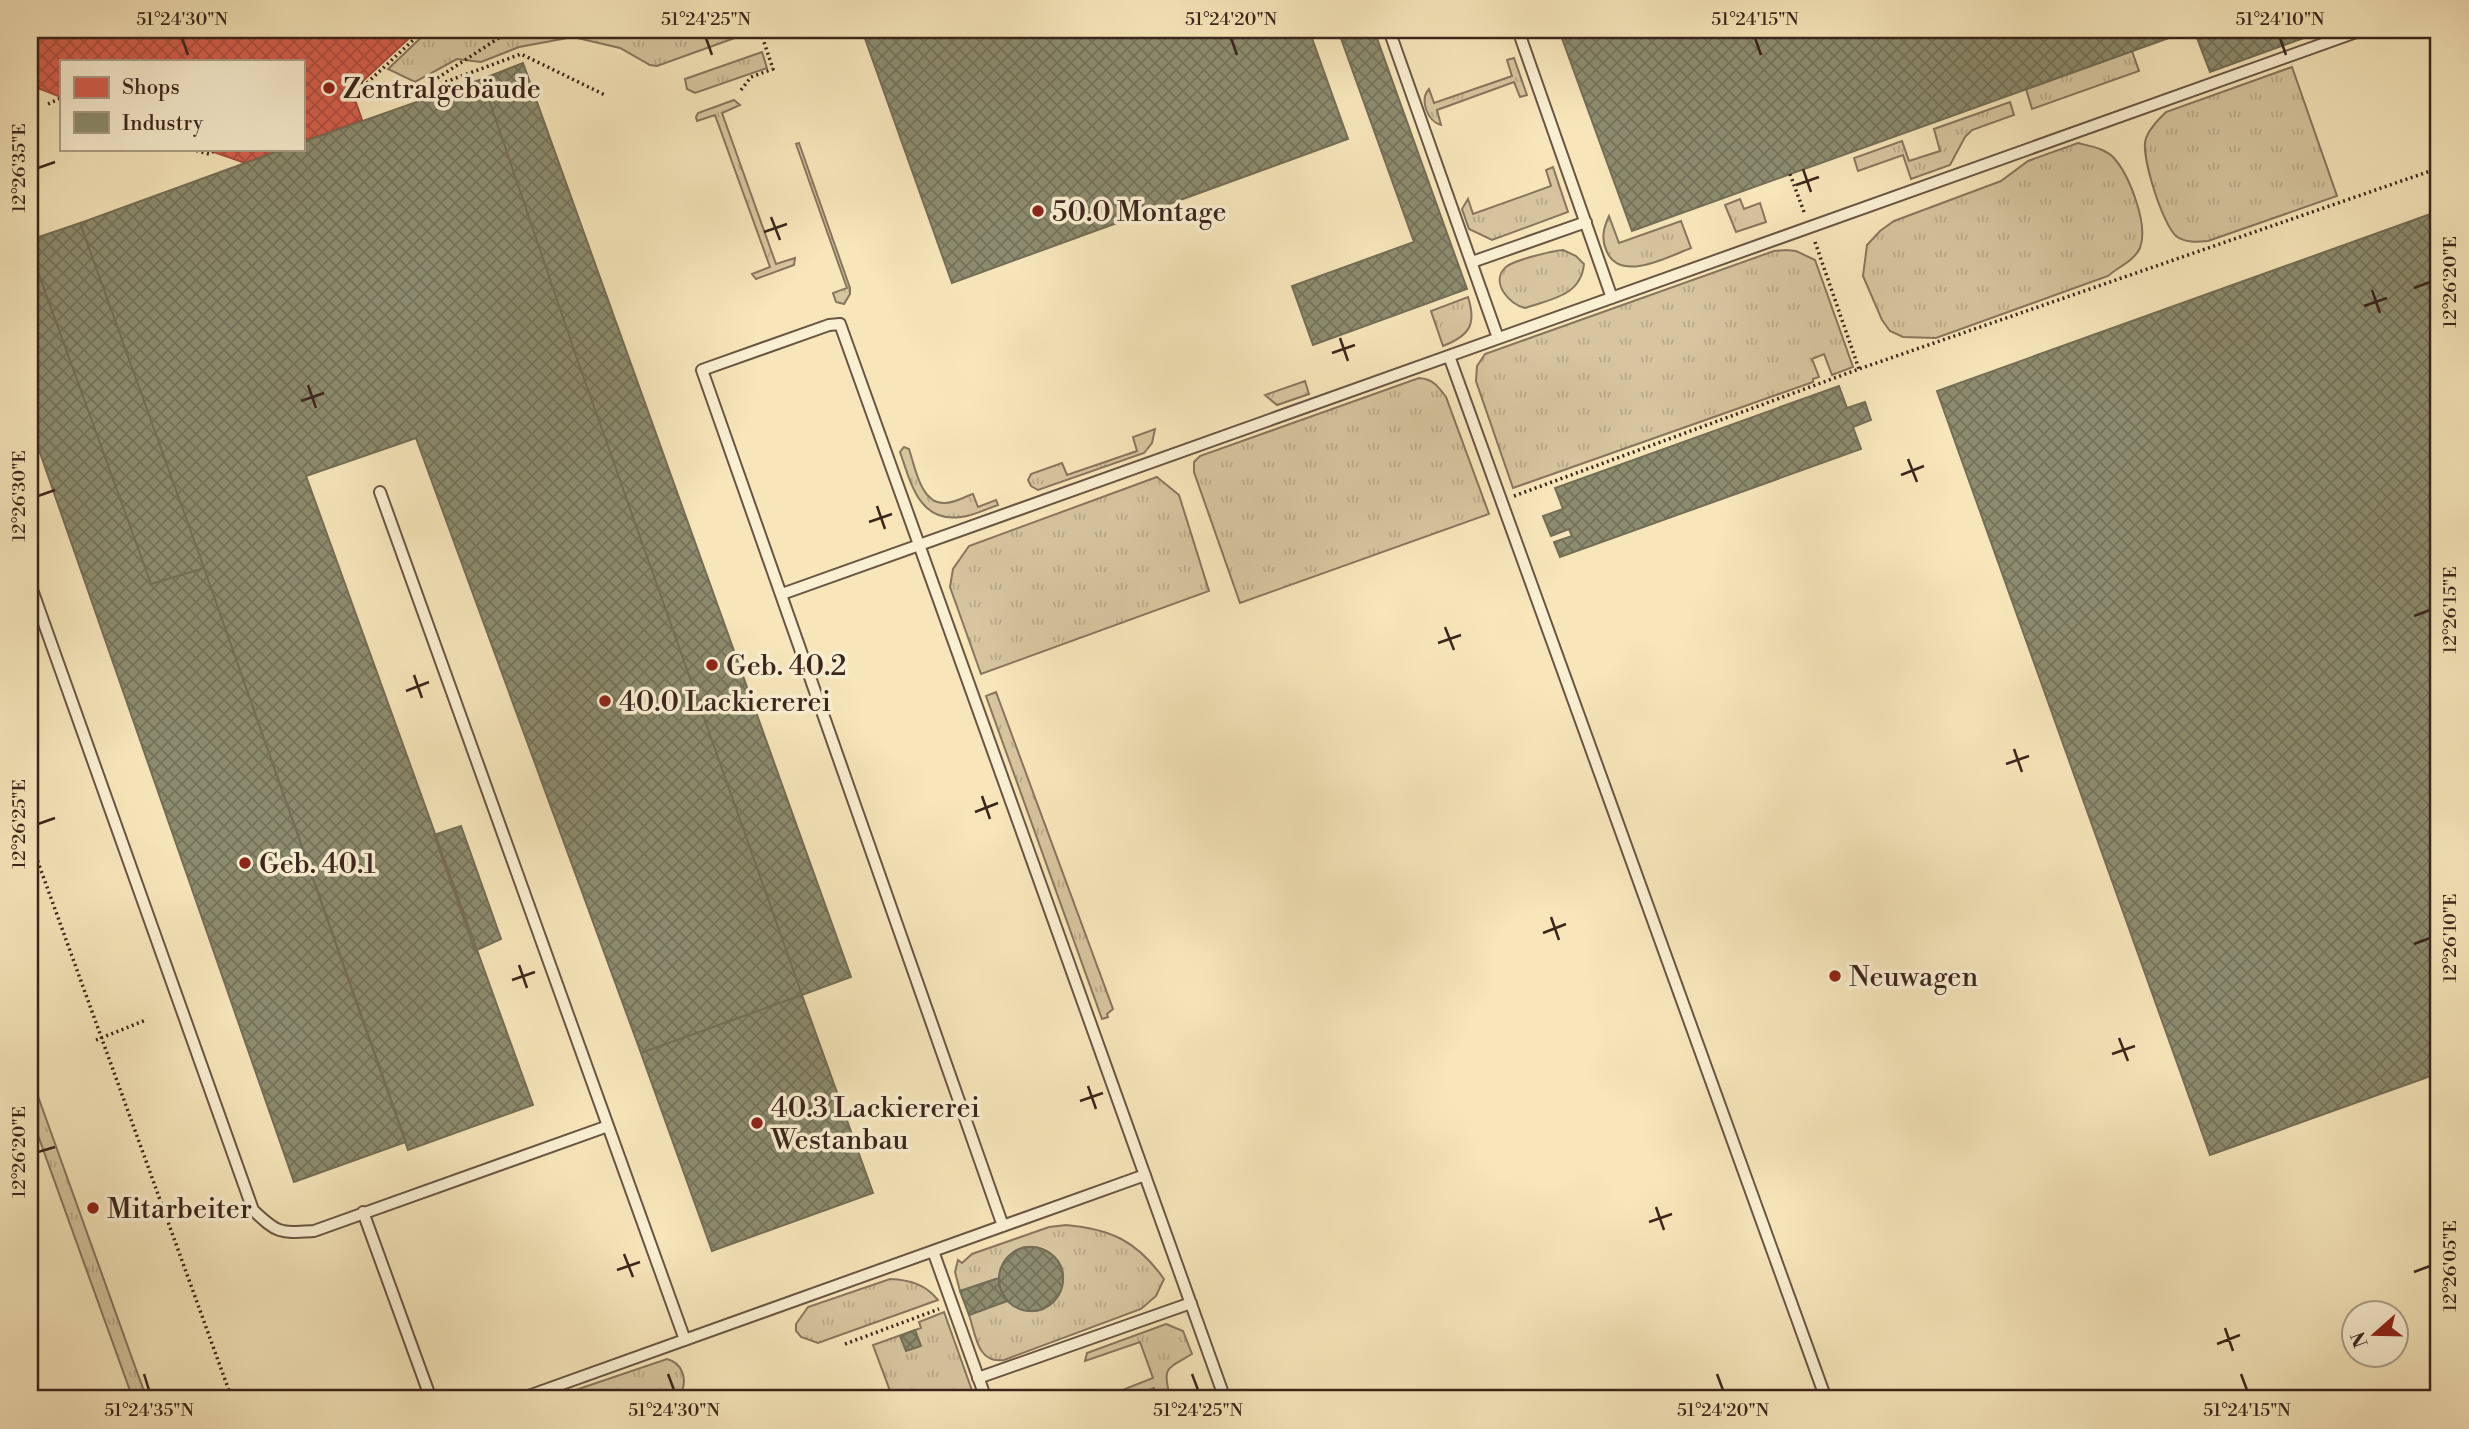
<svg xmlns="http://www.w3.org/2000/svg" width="2469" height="1429" viewBox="0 0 2469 1429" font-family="'Libre Bodoni',serif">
<defs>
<pattern id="grass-tufts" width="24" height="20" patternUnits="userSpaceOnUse" patternTransform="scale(1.75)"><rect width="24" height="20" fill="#d6c59f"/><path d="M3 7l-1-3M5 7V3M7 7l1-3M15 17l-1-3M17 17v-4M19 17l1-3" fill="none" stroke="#b9a988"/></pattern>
<pattern id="shops-cross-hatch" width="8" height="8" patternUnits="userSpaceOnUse" patternTransform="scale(1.75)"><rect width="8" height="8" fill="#d6604d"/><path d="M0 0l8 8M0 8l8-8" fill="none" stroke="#af4f3f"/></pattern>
<pattern id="industry-cross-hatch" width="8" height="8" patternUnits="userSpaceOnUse" patternTransform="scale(1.75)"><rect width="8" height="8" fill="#8c8c6e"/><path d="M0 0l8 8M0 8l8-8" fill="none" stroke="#74725a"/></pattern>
</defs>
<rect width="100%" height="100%" fill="#f6e6ba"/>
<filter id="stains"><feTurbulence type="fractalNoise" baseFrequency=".00286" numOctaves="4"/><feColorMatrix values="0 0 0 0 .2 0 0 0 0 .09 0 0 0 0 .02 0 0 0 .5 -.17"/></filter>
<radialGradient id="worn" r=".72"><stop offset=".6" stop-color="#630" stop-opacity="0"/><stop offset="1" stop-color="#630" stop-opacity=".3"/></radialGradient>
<path fill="url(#grass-tufts)" stroke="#88755e" stroke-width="2" d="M429 30H757L657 66 650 65 620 48 573 37 519 47 481 62 457 59 415 82 388 69Z
M2132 51 2139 71 2032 109 2026 89Z
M762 52 767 68 695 93 687 89 685 79Z
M1514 58 1527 95 1520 97 1514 82 1437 110 1441 125C1428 122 1419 100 1429 89L1434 103 1512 76 1507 60Z
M2292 67 2337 196 2208 241C2197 242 2185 243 2176 236 2163 225 2140 155 2146 138 2150 128 2158 120 2166 112Z
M734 100 740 105 722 113 776 264 795 258 794 265 756 279 752 274 770 267 715 115 697 121 696 117 698 113Z
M2010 102 2014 115 1972 130 1965 137 1950 165 1911 179 1903 155 1858 171 1854 158 1902 141 1909 161 1940 151 1934 129Z
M799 143 850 288V294L844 304 836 302 833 293 847 288 796 144Z
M2078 143C2089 146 2104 148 2113 157 2129 174 2149 225 2140 248 2134 261 2118 267 2108 276L1936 338 1903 337 1890 331 1882 320 1863 276 1867 245 1880 231 1894 221 2001 181 2028 161Z
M1553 167 1568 212 1492 240 1469 229 1462 209 1468 199 1473 214 1551 186 1546 170Z
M1740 199 1744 209 1760 203 1766 222 1736 232 1725 205Z
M1609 216 1619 243 1681 221 1691 248C1670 256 1621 283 1607 252 1601 239 1603 229 1609 216Z
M1563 250 1576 256 1584 264C1581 296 1551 299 1525 308 1510 305 1489 282 1506 267 1514 260 1552 251 1563 250Z
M1786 250 1796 251 1815 260 1853 367 1832 375 1824 354 1812 359 1819 377 1813 379V382L1513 488 1476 381 1477 366 1485 354 1774 251Z
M1468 297C1477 325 1469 336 1443 346L1431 311Z
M1419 378C1433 379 1438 386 1446 397L1489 514 1240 603 1194 472V462L1200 456Z
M1305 381 1309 394 1277 405 1265 395Z
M1155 429 1152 443 1144 453 1038 490 1031 486 1028 480 1031 474 1062 463 1067 475 1137 451 1133 437Z
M904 447 909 449C915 467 921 505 945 503 954 503 964 497 973 494L978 507 996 500 998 505C986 509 973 516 961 517 919 523 911 483 900 452Z
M1157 477 1179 495 1209 591 981 674 950 587 953 569 969 546Z
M996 692 1113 1009 1107 1014 1108 1017 1102 1019 986 696Z
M30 1074 137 1372 147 1399H133L30 1113Z
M1066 1225C1111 1229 1137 1241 1164 1279L1156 1296 1141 1309 1004 1360C977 1364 976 1335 969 1315L1007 1301C1017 1309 1030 1314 1043 1309 1052 1305 1058 1298 1061 1289 1076 1246 1006 1226 999 1278L960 1291 955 1272 958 1260 962 1263 972 1254 1049 1227Z
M890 1279C910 1280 925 1284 938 1300L818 1343 801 1337 796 1331V1324L808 1307Z
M944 1312 975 1399H893L873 1345 921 1328 919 1322Z
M1166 1324 1183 1331 1192 1354C1163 1371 1164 1367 1170 1399H1158L1154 1388 1122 1399H1100L1153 1378 1140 1342 1085 1361 1087 1353Z
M667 1359C682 1363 687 1378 682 1391L659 1399H549Z"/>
<path fill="url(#shops-cross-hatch)" stroke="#a84e3e" stroke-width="2" d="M30 30H62L80 35 77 30H418L352 91 362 120 303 142V61H61V97L30 85Z
M205 149H284L245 163Z"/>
<path fill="url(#industry-cross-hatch)" stroke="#746d55" stroke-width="2" d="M862 30H1309L1348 139 952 283Z
M1338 30H1374L1467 289 1313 345 1292 286 1414 242Z
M1559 30H2191L1632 231Z
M2194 30H2326L2210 72Z
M523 63 851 977 802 995 575 353 482 79Z
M482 79 575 353 802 995 641 1053 416 438 306 476 533 1105 408 1150 204 568 80 223 284 149H303V142Z
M2439 211V1073L2210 1155 1937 391Z
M80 223 204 568 151 584 30 250V240Z
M30 250 151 584 204 568 406 1142 294 1182 30 424Z
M1839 386 1847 408 1865 402 1871 420 1853 427 1861 449 1560 557 1554 542 1572 536 1569 529 1551 536 1543 516 1563 509 1555 488Z
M461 826 501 939 475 951 434 835Z
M802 995 873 1193 712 1251 641 1053Z
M999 1279a32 32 0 1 1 64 0a32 32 0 1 1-64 0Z
M999 1278V1286L1007 1301 969 1315 960 1291Z
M915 1330 921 1346 906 1351 900 1336Z"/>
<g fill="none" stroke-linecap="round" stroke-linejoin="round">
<defs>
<path id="service" d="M1389 30 1498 338
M1518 30 1612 298
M1472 262 1586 222
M1449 356 1826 1399
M380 492 685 1340
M30 584 253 1210C278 1234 280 1233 314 1231L608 1126
M782 594 2362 30
M363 1212 431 1399
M1003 1226 702 370 829 325 840 324 1225 1399
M933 1251 986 1399
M978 1378 1191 1303
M520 1399 1145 1175"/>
</defs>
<use href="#service" stroke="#6a5544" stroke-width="14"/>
<path stroke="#3b251c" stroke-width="3.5" stroke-dasharray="2 3.5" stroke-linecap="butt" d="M361 82 413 94 521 54 605 95
M367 83 424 30
M419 90 511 30
M741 90 751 77 773 69 760 30
M48 104 61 98
M191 149 209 154 213 152
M1790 174 1804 212
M1815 242 1859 369
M1514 496 1859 369 2439 168
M30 840 232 1399
M96 1040 146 1020
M845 1344 939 1309"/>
<use href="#service" stroke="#f9efd2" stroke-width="10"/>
</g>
<path fill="none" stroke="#3b251c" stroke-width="2.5" d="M182 38 188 55M706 38 712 55M1231 38 1237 55M1755 38 1761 55M2280 38 2286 55M38 168 55 162M1803 169 1811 192M1796 185 1819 177M771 217 780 240M764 232 787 224M2414 288 2430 282M2372 290 2380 313M2364 306 2387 298M1340 338 1348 361M1332 353 1355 345M308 385 316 408M301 401 324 393M1908 459 1917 482M1901 475 1924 466M38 496 55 490M877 506 885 529M869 522 892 514M2414 616 2430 610M1445 627 1454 650M1438 643 1461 635M414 675 422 698M406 691 429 682M2014 749 2022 772M2006 764 2029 756M982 796 990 819M975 812 998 803M38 824 55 818M1551 917 1559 940M1543 933 1566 924M2414 944 2430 938M519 965 527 988M512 980 535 972M2119 1038 2128 1061M2112 1054 2135 1046M1088 1086 1096 1109M1080 1101 1103 1093M38 1152 55 1147M1656 1207 1664 1230M1649 1222 1672 1214M624 1254 633 1277M617 1270 640 1262M2414 1272 2430 1266M2225 1328 2233 1351M2217 1344 2240 1335M144 1374 149 1390M668 1374 674 1390M1192 1374 1198 1390M1717 1374 1723 1390M2241 1374 2247 1390"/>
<g fill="#8f2418" stroke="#f9efd2" stroke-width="2.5">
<circle cx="329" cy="88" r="7"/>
<circle cx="1038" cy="211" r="7"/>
<circle cx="712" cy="665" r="7"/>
<circle cx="605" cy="701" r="7"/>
<circle cx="245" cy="863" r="7"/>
<circle cx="1835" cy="976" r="7"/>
<circle cx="757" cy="1123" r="7"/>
<circle cx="93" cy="1208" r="7"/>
</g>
<g text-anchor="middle" stroke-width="7" stroke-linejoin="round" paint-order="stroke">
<g font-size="28" fill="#3b251c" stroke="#f9efd2" text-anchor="start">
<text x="343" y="98">Zentralgebäude</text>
<text x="1052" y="221">50.0 Montage</text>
<text x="726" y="675">Geb. 40.2</text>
<text x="619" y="711">40.0 Lackiererei</text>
<text x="259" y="873">Geb. 40.1</text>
<text x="1849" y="986">Neuwagen</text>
<text x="771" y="1117">40.3 Lackiererei<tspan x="771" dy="32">Westanbau</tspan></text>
<text x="107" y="1218">Mitarbeiter</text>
</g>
</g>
<rect width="2469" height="1429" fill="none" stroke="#f6e6ba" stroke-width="77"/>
<rect x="60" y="60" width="245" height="91" fill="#f9efd2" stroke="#ad9e89" stroke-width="2"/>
<rect x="74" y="77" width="35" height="21" fill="#d6604d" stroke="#ad9e89" stroke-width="2"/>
<text x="122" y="94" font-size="21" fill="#3b251c">Shops</text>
<rect x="74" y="112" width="35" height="21" fill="#8c8c6e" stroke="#ad9e89" stroke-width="2"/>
<text x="122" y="130" font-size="21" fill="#3b251c">Industry</text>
<g transform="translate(2375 1334) rotate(250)"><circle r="33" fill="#f9efd2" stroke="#ad9e89" stroke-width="2"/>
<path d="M0-5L12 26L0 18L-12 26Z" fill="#8f2418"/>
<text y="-10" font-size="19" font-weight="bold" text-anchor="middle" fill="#3b251c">N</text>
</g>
<rect x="38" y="38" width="2392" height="1352" fill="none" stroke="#3b251c" stroke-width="2.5"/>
<g font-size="18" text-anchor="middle" fill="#3b251c">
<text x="182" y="25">51°24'30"N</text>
<text x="706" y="25">51°24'25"N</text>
<text x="1231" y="25">51°24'20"N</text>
<text x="1755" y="25">51°24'15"N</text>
<text x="2280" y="25">51°24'10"N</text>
<text transform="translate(19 168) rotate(-90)" y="6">12°26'35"E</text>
<text transform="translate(2450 282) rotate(-90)" y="6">12°26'20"E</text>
<text transform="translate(19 496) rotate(-90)" y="6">12°26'30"E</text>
<text transform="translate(2450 610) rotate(-90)" y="6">12°26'15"E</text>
<text transform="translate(19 824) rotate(-90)" y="6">12°26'25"E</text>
<text transform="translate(2450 938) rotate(-90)" y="6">12°26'10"E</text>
<text transform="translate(19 1152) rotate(-90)" y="6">12°26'20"E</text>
<text transform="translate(2450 1266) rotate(-90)" y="6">12°26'05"E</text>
<text x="149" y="1416">51°24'35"N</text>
<text x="674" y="1416">51°24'30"N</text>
<text x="1198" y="1416">51°24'25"N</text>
<text x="1723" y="1416">51°24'20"N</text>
<text x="2247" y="1416">51°24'15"N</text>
</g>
<rect width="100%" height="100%" filter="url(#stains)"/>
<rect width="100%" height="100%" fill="url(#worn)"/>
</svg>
